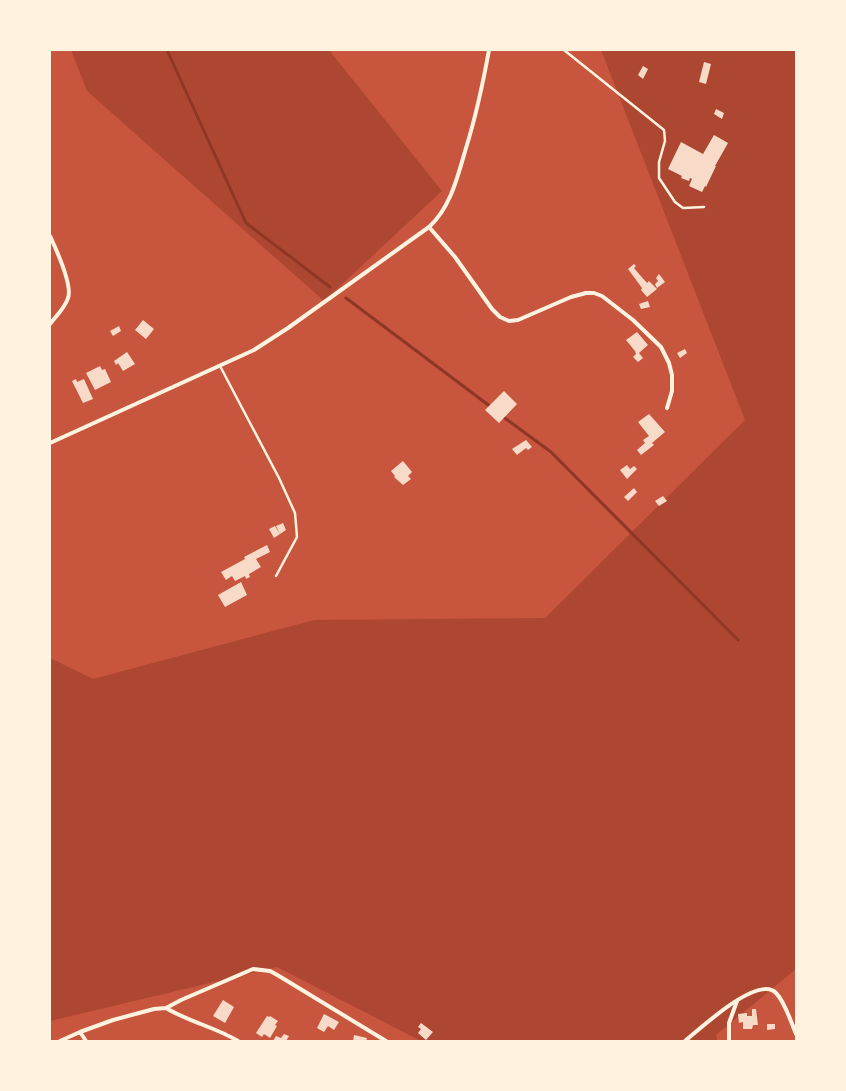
<svg xmlns="http://www.w3.org/2000/svg" width="846" height="1091" viewBox="0 0 846 1091" font-family="'Titillium Web',sans-serif">
<rect width="100%" height="100%" fill="#c8553d"/>
<path fill="#ae4732" d="M71 50H329L442 191 324 301 87 91Z
M601 50H796V969L716 1035 717 1041H421L277 967 50 1021V658L93 679 314 620 545 618 745 420Z"/>
<g fill="none" stroke-linecap="round" stroke-linejoin="round">
<path stroke="#8f3625" stroke-width="3" d="M167 50 246 223 330 287
M346 298 491 407
M502 416 551 452 738 640"/>
</g>
<path fill="#f7dbc8" d="M704 62 711 64 706 84 699 82Z
M643 66 648 69 643 79 638 75Z
M716 109 724 113 722 119 714 114Z
M714 135 728 143 715 166H716L706 187 705 186 702 192 689 186 692 179 690 178 689 181 681 178 682 176 668 169 681 142 703 154Z
M634 264 636 266 634 268 639 274 647 283 649 281 657 289 647 297 641 290 642 288 628 269Z
M659 274 665 282 657 288 655 284 658 281 656 278Z
M648 301 650 307 641 309 639 304Z
M143 320 154 329 146 339 135 330Z
M119 326 121 331 113 336 110 331Z
M637 332 648 345 639 353 643 358 638 362 633 357 636 354 635 351 626 340Z
M685 349 687 353 680 358 677 353Z
M127 352 135 364 123 371 118 363 116 365 114 361Z
M100 366 102 370 105 369 111 382 95 390 86 373Z
M76 379 77 382 84 379 93 399 83 403 72 381Z
M504 391 517 404 499 423 485 410Z
M649 414 665 432 652 443 654 445 641 455 637 450 645 443 643 440 649 436 638 422Z
M526 440 532 447 528 450 526 448 517 455 512 449Z
M403 461 412 472 408 476 411 479 403 485 394 477 395 476 391 471Z
M627 465 630 469 634 466 637 469 627 479 620 470Z
M634 488 637 492 628 501 624 497Z
M663 496 667 501 659 506 655 501Z
M283 523 286 530 280 534 276 526Z
M275 526 280 534 274 538 269 529Z
M267 545 270 552 256 559 261 567 249 574 250 577 246 579 245 576 235 581 232 576 226 580 221 572 245 559 244 557Z
M241 582 247 595 225 607 218 595Z
M223 1000 234 1007 225 1023 213 1016Z
M752 1009H756L758 1025H753L752 1029H743V1022L739 1023 738 1014 747 1013V1016H752Z
M324 1014 339 1022 334 1030 328 1026 324 1032 317 1028Z
M267 1016 269 1017 270 1016 278 1021 275 1025 277 1026 270 1038 264 1034 262 1037 256 1033Z
M421 1023 433 1032 426 1040 418 1033 421 1029 418 1027Z
M767 1024H775V1029L767 1030Z
M284 1034 289 1036 286 1041H273L276 1036 281 1038Z
M354 1035 367 1038 366 1041H353Z"/>
<g fill="none" stroke-linecap="round" stroke-linejoin="round">
<path stroke="#fff3e0" stroke-width="2.5" d="M564 50 664 130 665 141 659 162V178L675 202 683 208 704 207
M220 366 279 478 295 513 297 537 276 576"/>
<path stroke="#fff3e0" stroke-width="4" d="M429 227 455 257 492 309 500 317 509 321 518 320 571 297 586 293H594L602 296 633 320 661 347 669 363 672 375V391L667 408
M50 236C56 249 73 285 68 298 65 308 56 316 50 324
M50 443 254 350 288 328 429 227C451 207 458 175 466 148 476 116 483 83 489 50
M166 1008C189 1022 215 1027 238 1041
M80 1032 86 1041
M60 1041 80 1032 113 1020 154 1009 166 1008 181 1000 253 969 270 971 279 976 386 1041
M685 1041C700 1029 758 974 776 993 785 1002 791 1022 796 1034
M729 1041V1023L737 1001"/>
</g>
<rect width="846" height="1091" fill="none" stroke="#fff3e0" stroke-width="102"/>
</svg>
